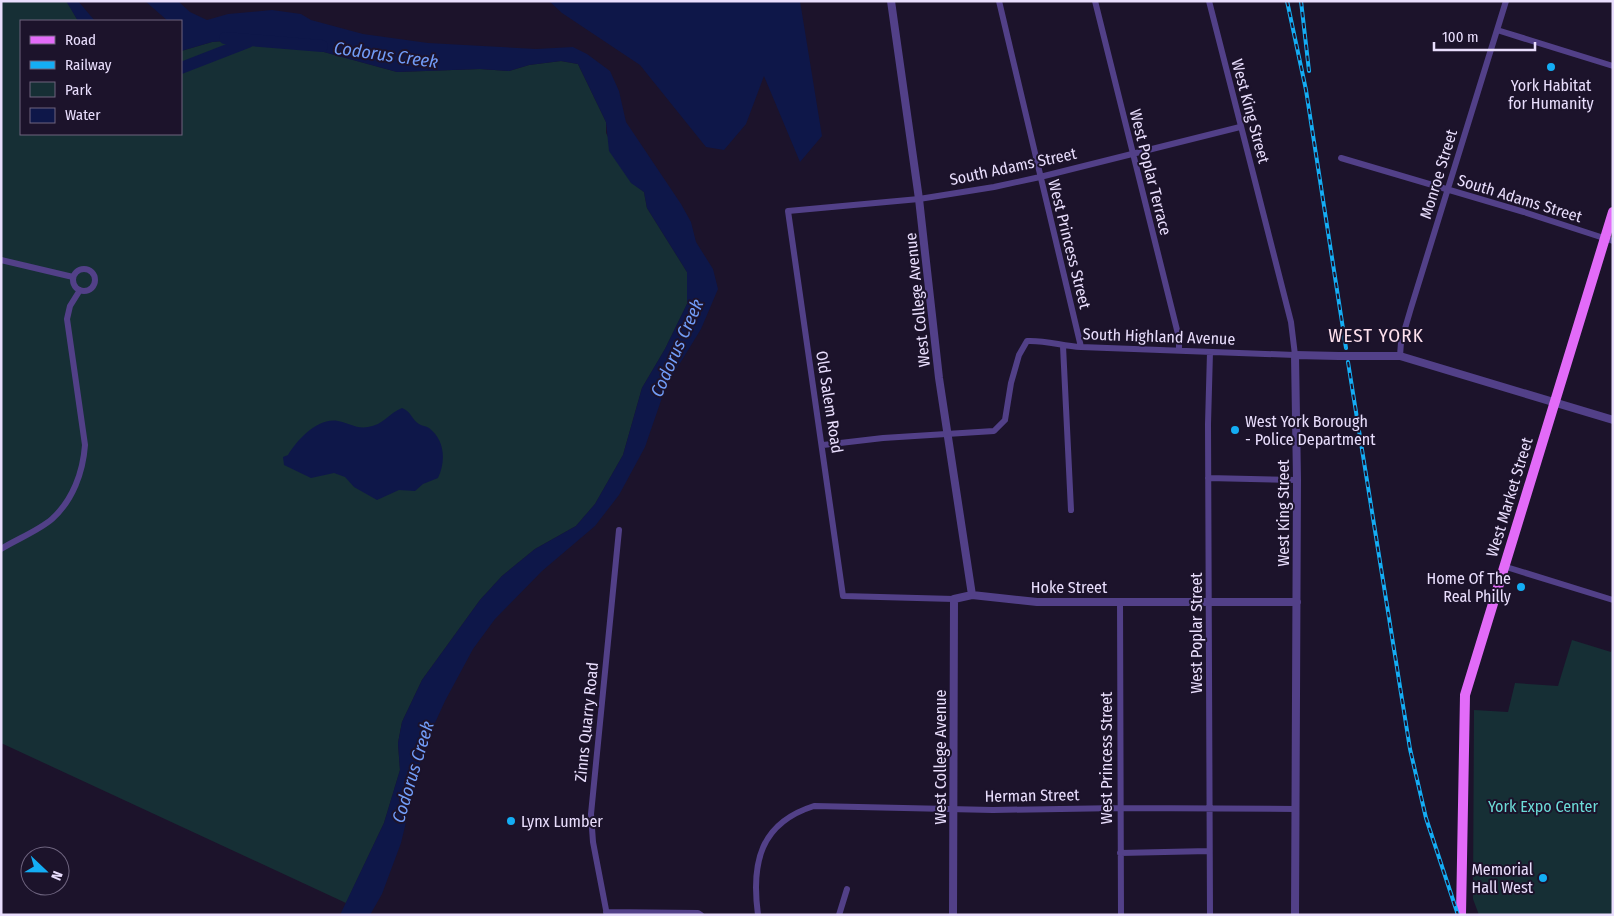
<svg xmlns="http://www.w3.org/2000/svg" width="1614" height="916" viewBox="0 0 1614 916" font-family="'Fira Sans Condensed',sans-serif">
<rect width="100%" height="100%" fill="#1c132b"/>
<path fill="#162f35" d="M1 1H67L78 21H21V134H181V51L212 42 270 37 296 40 324 52 397 72 480 69 509 71 529 65 561 61 578 64 606 122V133L631 182 644 192 647 208 687 272V304L665 349 642 388 623 455 595 504 576 526 535 549 502 576 480 600 422 680 402 722 398 743 400 770 384 823 346 903 1 743Z
M1572 640 1611 652 1613 646V915H1479L1473 899 1474 710 1508 712 1515 683 1558 686Z"/>
<path fill="#0e1749" d="M66 1H78L95 21H78Z
M145 1H178L190 12 207 20 228 14 272 10 301 14 311 20 363 34 428 43 536 49 573 47 587 54 610 71 619 91 626 122 681 204 691 222 696 242 713 269 718 289 701 329 666 386 645 447 619 495 595 526 542 571 495 619 473 649 445 701 424 747 401 843 382 894 370 915H340L384 823 400 770 398 743 402 722 422 680 480 600 502 576 535 549 576 526 595 504 623 455 642 388 665 349 687 304V272L647 208 644 192 631 183 609 151 606 122 578 64 561 61 529 65 509 71 480 69 397 72 324 52 296 40 270 37 212 42 181 51V21H168Z
M549 1H800L822 136 800 162 764 76 746 124 724 150 706 147 640 65 562 13Z
M402 408C411 411 412 420 419 424 422 426 426 426 429 428 445 440 446 461 438 478L423 484 415 491 399 490 377 500 354 487 345 477 334 473 311 478 284 465 283 457 288 455C297 440 318 417 338 421 349 423 356 429 368 427 383 425 389 413 402 408Z"/>
<g fill="none" stroke-linecap="round" stroke-linejoin="round">
<path stroke="#0e1749" stroke-width="12" d="M225 38 322 46
M181 68 248 42"/>
<path stroke="#524088" stroke-width="6" d="M999 1 1081 347
M1095 1 1179 338V350
M1497 30 1613 66
M1341 158 1524 212 1613 241
M1 260 73 277
M73 280a11 11 0 1 1 22 0a11 11 0 1 1-22 0Z
M1063 346 1071 510
M1400 356 1401 342 1411 308 1506 1
M823 445 883 438 994 431 1005 420 1011 383 1019 355 1027 341C1046 340 1062 346 1081 347L1295 355 1291 322 1209 1
M1208 478 1297 480
M1 549C17 539 38 531 52 519 73 500 83 472 85 445L67 319 70 306 80 290
M1503 566 1613 600
M954 599 843 596 788 211 919 199 994 187 1040 177 1240 127
M1120 601 1121 915
M1120 853 1209 851
M606 912 698 913 701 915
M607 915 593 842 591 814 619 530
M758 915C751 863 760 823 814 806L993 810 1120 808 1296 809
M839 915 847 889
M1210 915 1208 424 1210 352"/>
<path stroke="#524088" stroke-width="8" d="M891 1 919 199 939 378 972 595
M1367 356H1400L1613 420
M953 915 954 599 972 595 1037 602H1297
M1295 915 1297 480 1295 355 1339 356"/>
<path stroke="#e26bf8" stroke-width="10" d="M1461 915 1465 695 1613 212"/>
<defs>
<path id="rail" d="M1287 1 1306 90 1346 348
M1301 1 1309 71
M1348 362 1410 749 1426 818 1458 915"/>
</defs>
<use href="#rail" stroke="#14adf4" stroke-width="4"/>
<use href="#rail" stroke="#1c132b" stroke-width="2" stroke-dasharray="5.5" stroke-linecap="butt"/>
<path stroke="#524088" stroke-width="8" d="M1339 356H1367"/>
</g>
<g fill="#14adf4" stroke="#1c132b" stroke-width="2">
<circle cx="1551" cy="67" r="5"/>
<circle cx="1235" cy="430" r="5"/>
<circle cx="1521" cy="587" r="5"/>
<circle cx="511" cy="821" r="5"/>
<circle cx="1543" cy="878" r="5"/>
</g>
<g text-anchor="middle" stroke-width="4" stroke-linejoin="round" paint-order="stroke">
<g font-size="16" fill="#e9defd" stroke="#1c132b" text-anchor="start">
<text x="1551" y="91" text-anchor="middle">York Habitat<tspan x="1551" dy="18">for Humanity</tspan></text>
<text x="1245" y="427">West York Borough<tspan x="1245" dy="18">- Police Department</tspan></text>
<text x="1511" y="584" text-anchor="end">Home Of The<tspan x="1511" dy="18">Real Philly</tspan></text>
<text x="521" y="827">Lynx Lumber</text>
<text x="1533" y="875" text-anchor="end">Memorial<tspan x="1533" dy="18">Hall West</tspan></text>
</g>
<g font-size="16" fill="#e9defd" stroke="#1c132b">
<text transform="translate(1251 111) rotate(75)" y="6">West King Street</text>
<text transform="translate(1013 166) rotate(-12)" y="6">South Adams Street</text>
<text transform="translate(1151 172) rotate(76)" y="6">West Poplar Terrace</text>
<text transform="translate(1438 174) rotate(-73)" y="6">Monroe Street</text>
<text transform="translate(1520 198) rotate(17)" y="6">South Adams Street</text>
<text transform="translate(1070 244) rotate(76)" y="6">West Princess Street</text>
<text transform="translate(917 300) rotate(-96)" y="6">West College Avenue</text>
<text transform="translate(1159 336) rotate(2)" y="6">South Highland Avenue</text>
<text transform="translate(830 402) rotate(81)" y="6">Old Salem Road</text>
<text transform="translate(1509 497) rotate(-73)" y="6">West Market Street</text>
<text transform="translate(1283 513) rotate(-90)" y="6">West King Street</text>
<text x="1069" y="593">Hoke Street</text>
<text transform="translate(1196 633) rotate(-90)" y="6">West Poplar Street</text>
<text transform="translate(586 722) rotate(-84)" y="6">Zinns Quarry Road</text>
<text transform="translate(940 757) rotate(-90)" y="6">West College Avenue</text>
<text transform="translate(1106 758) rotate(-90)" y="6">West Princess Street</text>
<text transform="translate(1032 795) rotate(-1)" y="6">Herman Street</text>
</g>
<g font-size="16" fill="#6cdcd8" stroke="#1c132b">
<text x="1543" y="812">York Expo Center</text>
</g>
<g font-size="18" font-style="italic" fill="#729df8" stroke="#1c132b">
<text transform="translate(386 55) rotate(8)" y="6">Codorus Creek</text>
<text transform="translate(677 348) rotate(-66)" y="6">Codorus Creek</text>
<text transform="translate(413 772) rotate(-73)" y="6">Codorus Creek</text>
</g>
<g font-size="19" letter-spacing="1" fill="#fee0ed" stroke="#1c132b">
<text x="1376" y="342">WEST YORK</text>
</g>
</g>
<rect width="1614" height="916" fill="none" stroke="#e9defd" stroke-width="5"/>
<rect x="20" y="20" width="162" height="115" fill="#1c132b" stroke="#6e647f"/>
<rect x="30" y="36" width="25" height="8" fill="#e26bf8" stroke="#6e647f"/>
<text x="65" y="45" font-size="15" fill="#e9defd">Road</text>
<rect x="30" y="61" width="25" height="8" fill="#14adf4" stroke="#6e647f"/>
<text x="65" y="70" font-size="15" fill="#e9defd">Railway</text>
<rect x="30" y="82" width="25" height="15" fill="#162f35" stroke="#6e647f"/>
<text x="65" y="95" font-size="15" fill="#e9defd">Park</text>
<rect x="30" y="108" width="25" height="15" fill="#0e1749" stroke="#6e647f"/>
<text x="65" y="120" font-size="15" fill="#e9defd">Water</text>
<g transform="translate(45 871) rotate(112)"><circle r="24" fill="#1c132b" stroke="#6e647f"/>
<path d="M0-4L9 19L0 12L-9 19Z" fill="#14adf4"/>
<text y="-8" font-size="14" font-weight="bold" text-anchor="middle" fill="#e9defd">N</text>
</g>
<path d="M1434 42v8h101v-8" fill="none" stroke="#e9defd" stroke-width="2.5"/>
<text x="1442" y="42" font-size="15" fill="#e9defd" stroke="#1c132b" stroke-width="4" paint-order="stroke">100 m</text>
</svg>
